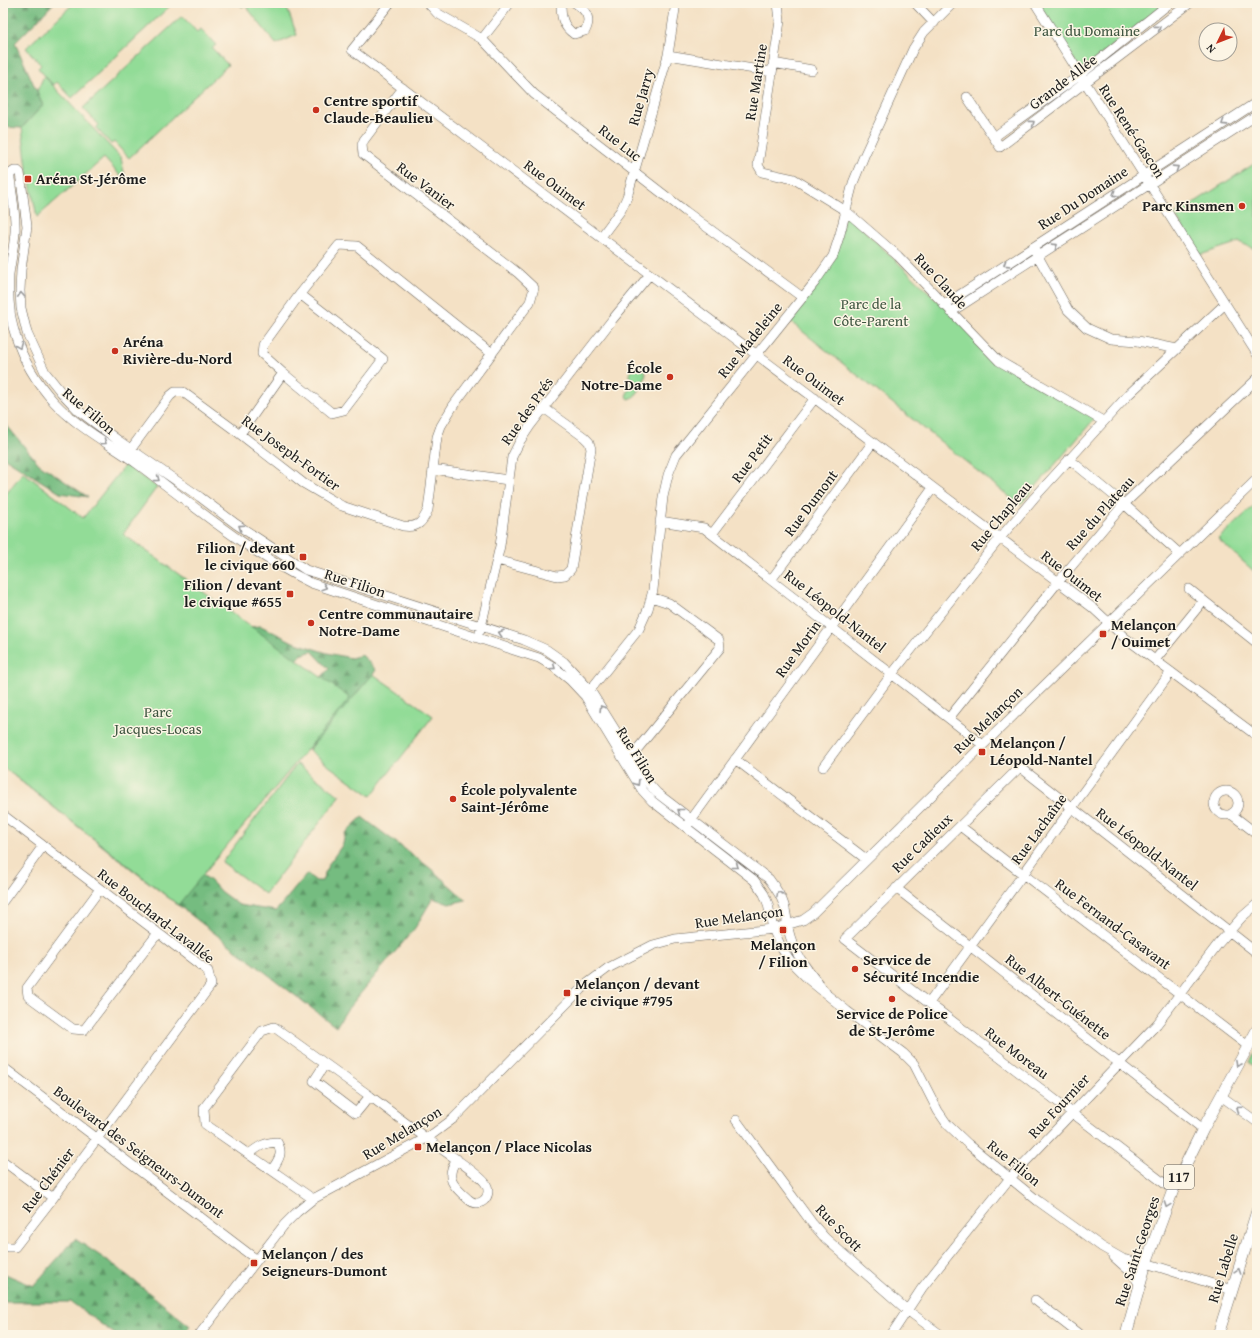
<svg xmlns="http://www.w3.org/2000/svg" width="1260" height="1338" viewBox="0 0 1260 1338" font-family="'Gentium Book Plus',serif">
<defs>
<pattern id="forest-firs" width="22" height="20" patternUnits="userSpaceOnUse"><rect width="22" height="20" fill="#75bc80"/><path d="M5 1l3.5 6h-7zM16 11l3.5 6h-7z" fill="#5f9868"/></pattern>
</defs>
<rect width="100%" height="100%" fill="#fcf5e5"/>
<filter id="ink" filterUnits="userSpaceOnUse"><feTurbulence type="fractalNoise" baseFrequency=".025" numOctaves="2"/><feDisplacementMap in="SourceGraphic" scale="8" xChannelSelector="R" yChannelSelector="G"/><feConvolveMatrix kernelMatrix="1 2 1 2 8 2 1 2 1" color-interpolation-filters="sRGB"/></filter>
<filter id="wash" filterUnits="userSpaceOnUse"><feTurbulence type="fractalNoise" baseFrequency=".012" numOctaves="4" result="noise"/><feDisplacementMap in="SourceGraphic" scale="16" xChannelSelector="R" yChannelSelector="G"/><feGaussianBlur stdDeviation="0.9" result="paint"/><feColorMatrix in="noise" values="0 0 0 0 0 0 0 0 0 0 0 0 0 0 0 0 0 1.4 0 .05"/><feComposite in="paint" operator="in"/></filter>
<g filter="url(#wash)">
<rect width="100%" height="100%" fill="#f4e1c5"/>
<path fill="url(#forest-firs)" stroke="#486c4e" d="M3 3H54L15 43 43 105 22 128 3 127Z
M3 421 39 464 88 497 60 493 3 457Z
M261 626 293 642 327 653 351 658 362 655 376 670 356 699 332 727 305 752 283 760 291 709 329 669 312 651 301 655 158 848 210 880 221 892 239 905 276 911 307 874 316 881H322L328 865 343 844 345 833 362 817 430 868 466 900 449 904 433 898 415 928 346 1011 336 1027 134 871 3 767V715L231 628Z
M75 1239 117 1267 190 1326 184 1335H116L71 1302H3V1273L33 1286Z"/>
<path fill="#92dc97" stroke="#577c5a" d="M74 3H171L172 4 72 98 57 82 53 85 38 68 41 65 26 48Z
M239 3H285L297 35 276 44 245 5 242 7Z
M1038 3H1166L1081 71Z
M182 16 197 32 201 29 216 45 212 48 228 65 129 158 114 142 111 144 96 128 99 125 83 108Z
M44 76 121 158 126 182 104 158 37 217 27 168 22 128 43 105 37 91Z
M1257 162V250L1239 242 1200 255 1175 215Z
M845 212 1006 366 1096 417 1020 505 787 319 835 257Z
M637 367 643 368 646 373C645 381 638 397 629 399L626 396C627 393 629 390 630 387 633 378 625 373 637 367Z
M125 465 157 487 123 534 350 698 214 861 178 905 3 767V498L23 472 83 518Z
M1257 503V574L1218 539Z
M373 674 433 716 371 796 329 766 309 750Z
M297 764 340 796 265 894 222 862Z
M1257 1048V1068L1249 1062Z"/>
</g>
<g filter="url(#ink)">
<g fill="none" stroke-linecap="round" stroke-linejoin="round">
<defs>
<path id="minor" d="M390 3 352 50 1093 608 1124 637 1257 736
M428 3 437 13 482 39 513 72 534 94 685 211 802 297
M561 3C561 16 562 26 574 34L585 31C592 18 586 10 575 3
M778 3 780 21 758 165 762 172 794 179 846 211 898 256 999 361 1103 421
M915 3 934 23
M1035 3 1257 354
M482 39 510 3
M668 55 772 72
M773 63 812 70
M967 97 1000 147 1190 3
M994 137 1080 75 1170 3
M601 237 621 210 627 197 668 55 675 9V3
M1035 251 1068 310 1087 328 1111 339 1138 341 1177 349
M300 294 383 359 344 410 332 413 283 373 262 354 263 345 300 294 339 245 357 246 492 354
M944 305 1257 102
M951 312 1257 115
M240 434 283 373
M128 453 170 396 175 392H183L240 434 303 483 325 496 342 506 403 526C418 528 422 523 428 510L437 437 441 426 453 406 530 302 534 288 518 273 363 154 362 145 364 140 403 88
M1069 459 1124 504 1180 554
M433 469 508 480
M660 521 704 528 983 745
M712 534 815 398
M497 560 557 576 565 575 571 569 591 449 589 442 584 437 544 408
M771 580 873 442
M1189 589 1257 643
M480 631 500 546 512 457 520 441 530 426 612 320 650 274
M1155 660 1203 601
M587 694 639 629 648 609 653 590 663 497 668 475 676 455 815 282 833 256 840 234 853 183 864 156 913 49 924 32 953 3
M949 718 1058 582 1124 504 1257 379
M628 758 639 747 720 648 719 640 669 603 651 597
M735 759 866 859
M823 767 892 674 1000 538 1034 498 1129 394 1225 304
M1214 803a12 12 0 1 1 24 0a12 12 0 1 1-24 0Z
M1231 814 1257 834
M3 815 208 971 211 985 53 1198 15 1247H7L3 1245
M688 824 933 488
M960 826 1248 1046
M896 888 1203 1129
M100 889 27 988 28 996 73 1029 84 1030 158 933
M3 901 43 846
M826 993C812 976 796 957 790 936 787 926 787 915 784 905 781 895 775 887 769 879L657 793 649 784 590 690 564 662 547 650 524 640 306 570 236 524 200 497 119 441 79 411 61 392 45 372 27 333 21 308 20 291 21 270 27 226 20 173 18 171H14L10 174V178C12 196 16 214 15 232 14 246 11 260 9 274 8 294 9 318 16 337 23 360 38 384 54 402 78 428 110 444 139 465 194 506 248 552 311 583L523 653 539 658 554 667 570 680 585 696 642 790 652 801 754 880 764 894 768 904 773 929 782 949 792 963 809 980 847 1011 903 1053 914 1064 938 1111 947 1124 968 1144 1038 1201 1102 1247 1123 1259 1135 1262 1146 1263 1232 1290
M929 1003 1171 672
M325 1064 314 1081 356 1113 370 1096
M3 1067 257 1260
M1221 1096 1257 1122
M736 1120 812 1223 825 1238 907 1310 941 1335
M249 1154C258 1147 265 1142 277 1142 284 1154 278 1160 272 1170
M3 1161 53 1198
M1173 1190 845 939 1020 767 1257 953
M313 1199 205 1124 204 1108 262 1031 274 1027C306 1050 338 1073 370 1096 391 1112 412 1128 433 1143 444 1151 481 1175 486 1184 493 1196 480 1210 468 1199 453 1186 444 1178 457 1159
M1114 1257 1133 1274 1140 1285
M1035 1300 1080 1335
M199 1335 284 1225 297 1212 313 1199 430 1136 453 1119 584 986 608 968 653 945 675 939 773 929 803 920 813 913 983 745 1257 479
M891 1335 922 1288 1010 1178 1157 1024 1218 944 1242 917 1257 904"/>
<path id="major" d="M1126 1335 1146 1263 1173 1190 1203 1129 1257 1030
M1218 1335 1257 1211"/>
</defs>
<use href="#minor" stroke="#686157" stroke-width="10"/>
<use href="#major" stroke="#686157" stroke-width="12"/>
<use href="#minor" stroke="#fff" stroke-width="9"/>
<use href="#major" stroke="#fff" stroke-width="11"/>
</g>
<defs><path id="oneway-chevron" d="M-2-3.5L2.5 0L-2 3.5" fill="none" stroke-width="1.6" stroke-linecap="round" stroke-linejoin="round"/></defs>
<g stroke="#999">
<use href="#oneway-chevron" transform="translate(1158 28) rotate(-37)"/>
<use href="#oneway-chevron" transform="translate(1032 123) rotate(-37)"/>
<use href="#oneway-chevron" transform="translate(1224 123) rotate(147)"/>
<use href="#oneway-chevron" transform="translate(1176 168) rotate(-33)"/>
<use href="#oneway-chevron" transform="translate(1115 194) rotate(147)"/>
<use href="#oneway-chevron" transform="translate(1055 246) rotate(-33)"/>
<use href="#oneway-chevron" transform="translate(1006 264) rotate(147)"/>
<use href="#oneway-chevron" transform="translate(21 295) rotate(-93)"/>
<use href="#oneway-chevron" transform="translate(19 346) rotate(68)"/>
<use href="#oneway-chevron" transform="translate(104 442) rotate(35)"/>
<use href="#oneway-chevron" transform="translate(157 479) rotate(37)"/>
<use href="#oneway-chevron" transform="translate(241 527) rotate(-146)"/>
<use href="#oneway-chevron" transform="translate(324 587) rotate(18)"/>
<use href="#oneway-chevron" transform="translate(501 633) rotate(-162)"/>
<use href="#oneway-chevron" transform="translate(553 667) rotate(34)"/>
<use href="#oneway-chevron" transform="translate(602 708) rotate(-122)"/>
<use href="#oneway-chevron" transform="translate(637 783) rotate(58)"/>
<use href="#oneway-chevron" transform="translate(680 811) rotate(-142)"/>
<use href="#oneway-chevron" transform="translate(736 866) rotate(38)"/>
<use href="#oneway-chevron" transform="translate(779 894) rotate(-119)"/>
<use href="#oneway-chevron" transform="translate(1238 1064) rotate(119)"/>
<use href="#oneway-chevron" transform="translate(1239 1109) rotate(-145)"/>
<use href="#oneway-chevron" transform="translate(1167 1205) rotate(110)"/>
<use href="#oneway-chevron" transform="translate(1238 1271) rotate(-72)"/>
</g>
</g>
<g fill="#c8321e" stroke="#fcf5e5" stroke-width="1.5">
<circle cx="316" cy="110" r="4"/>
<rect x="24" y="175" width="8" height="8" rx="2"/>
<circle cx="1242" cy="206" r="4"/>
<circle cx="115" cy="351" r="4"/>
<circle cx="670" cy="377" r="4"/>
<rect x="299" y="553" width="8" height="8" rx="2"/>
<rect x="286" y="590" width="8" height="8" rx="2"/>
<circle cx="311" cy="623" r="4"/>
<rect x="1099" y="630" width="8" height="8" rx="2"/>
<rect x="978" y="748" width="8" height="8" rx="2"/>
<circle cx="453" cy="799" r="4"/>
<rect x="779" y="926" width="8" height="8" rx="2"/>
<circle cx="855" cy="969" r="4"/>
<rect x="563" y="989" width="8" height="8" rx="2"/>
<circle cx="892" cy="999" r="4"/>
<rect x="414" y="1143" width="8" height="8" rx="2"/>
<rect x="250" y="1259" width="8" height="8" rx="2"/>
</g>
<g text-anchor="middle" stroke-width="3" stroke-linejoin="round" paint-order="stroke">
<rect fill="#fcf5e5" stroke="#5f5d58" stroke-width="1" x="1164" y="1165" width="30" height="24" rx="3"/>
<g font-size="14" font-weight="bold" fill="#1c1c1c">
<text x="1179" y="1182">117</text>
</g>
<g font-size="15" fill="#3f5641" stroke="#fcf5e5">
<text x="1087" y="36">Parc du Domaine</text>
<text x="871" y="309">Parc de la<tspan x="871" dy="17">Côte-Parent</tspan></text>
<text x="158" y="717">Parc<tspan x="158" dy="17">Jacques-Locas</tspan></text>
</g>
<g font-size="15" fill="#1c1c1c" stroke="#fcf5e5">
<text transform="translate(756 82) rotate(-81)" y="5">Rue Martine</text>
<text transform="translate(1063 82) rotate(-37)" y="5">Grande Allée</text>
<text transform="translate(641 97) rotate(-74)" y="5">Rue Jarry</text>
<text transform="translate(1132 131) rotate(57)" y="5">Rue René-Gascon</text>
<text transform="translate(620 143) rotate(38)" y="5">Rue Luc</text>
<text transform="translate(555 185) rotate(37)" y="5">Rue Ouimet</text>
<text transform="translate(426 186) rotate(37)" y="5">Rue Vanier</text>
<text transform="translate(1083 198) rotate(-33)" y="5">Rue Du Domaine</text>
<text transform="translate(941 281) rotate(47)" y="5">Rue Claude</text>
<text transform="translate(750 340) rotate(-51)" y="5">Rue Madeleine</text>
<text transform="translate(814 380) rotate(37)" y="5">Rue Ouimet</text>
<text transform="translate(89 411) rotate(40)" y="5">Rue Filion</text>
<text transform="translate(527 411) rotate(-55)" y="5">Rue des Prés</text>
<text transform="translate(291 453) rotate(36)" y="5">Rue Joseph-Fortier</text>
<text transform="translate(752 458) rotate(-53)" y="5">Rue Petit</text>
<text transform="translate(811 503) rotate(-53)" y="5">Rue Dumont</text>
<text transform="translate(1100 513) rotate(-48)" y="5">Rue du Plateau</text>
<text transform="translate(1001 516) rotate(-50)" y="5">Rue Chapleau</text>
<text transform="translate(1072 576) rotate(38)" y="5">Rue Ouimet</text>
<text transform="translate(355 583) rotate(18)" y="5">Rue Filion</text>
<text transform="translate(835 611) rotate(38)" y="5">Rue Léopold-Nantel</text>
<text transform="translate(798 649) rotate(-54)" y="5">Rue Morin</text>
<text transform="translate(988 720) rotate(-44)" y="5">Rue Melançon</text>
<text transform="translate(637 755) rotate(58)" y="5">Rue Filion</text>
<text transform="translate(1039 829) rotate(-54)" y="5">Rue Lachaîne</text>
<text transform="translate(922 843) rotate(-44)" y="5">Rue Cadieux</text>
<text transform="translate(1147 849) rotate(38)" y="5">Rue Léopold-Nantel</text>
<text transform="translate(156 916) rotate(38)" y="5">Rue Bouchard-Lavallée</text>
<text transform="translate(739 917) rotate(-8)" y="5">Rue Melançon</text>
<text transform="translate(1113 924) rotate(37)" y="5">Rue Fernand-Casavant</text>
<text transform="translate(1058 997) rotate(38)" y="5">Rue Albert-Guénette</text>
<text transform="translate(1017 1053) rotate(37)" y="5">Rue Moreau</text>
<text transform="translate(1059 1106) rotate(-47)" y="5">Rue Fournier</text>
<text transform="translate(402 1133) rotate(-31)" y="5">Rue Melançon</text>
<text transform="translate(139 1152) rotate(37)" y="5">Boulevard des Seigneurs-Dumont</text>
<text transform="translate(1014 1163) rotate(39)" y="5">Rue Filion</text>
<text transform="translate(48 1180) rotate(-53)" y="5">Rue Chénier</text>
<text transform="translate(839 1228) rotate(46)" y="5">Rue Scott</text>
<text transform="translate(1137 1251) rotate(-72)" y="5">Rue Saint-Georges</text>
<text transform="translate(1223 1268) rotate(-73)" y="5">Rue Labelle</text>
</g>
<g font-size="15" font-weight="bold" fill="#1c1c1c" stroke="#fcf5e5" text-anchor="start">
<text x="324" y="106">Centre sportif<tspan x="324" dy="17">Claude-Beaulieu</tspan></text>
<text x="36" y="184">Aréna St-Jérôme</text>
<text x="1234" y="211" text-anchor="end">Parc Kinsmen</text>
<text x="123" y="347">Aréna<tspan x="123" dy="17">Rivière-du-Nord</tspan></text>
<text x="662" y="373" text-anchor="end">École<tspan x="662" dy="17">Notre-Dame</tspan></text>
<text x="295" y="553" text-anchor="end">Filion / devant<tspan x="295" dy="17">le civique 660</tspan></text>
<text x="282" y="590" text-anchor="end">Filion / devant<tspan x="282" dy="17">le civique #655</tspan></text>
<text x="319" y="619">Centre communautaire<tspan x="319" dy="17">Notre-Dame</tspan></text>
<text x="1111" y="630">Melançon<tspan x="1111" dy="17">/ Ouimet</tspan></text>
<text x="990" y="748">Melançon /<tspan x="990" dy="17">Léopold-Nantel</tspan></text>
<text x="461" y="795">École polyvalente<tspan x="461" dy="17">Saint-Jérôme</tspan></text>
<text x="783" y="950" text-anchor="middle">Melançon<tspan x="783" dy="17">/ Filion</tspan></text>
<text x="863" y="965">Service de<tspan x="863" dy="17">Sécurité Incendie</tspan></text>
<text x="575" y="989">Melançon / devant<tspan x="575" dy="17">le civique #795</tspan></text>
<text x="892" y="1019" text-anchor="middle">Service de Police<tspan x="892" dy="17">de St-Jerôme</tspan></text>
<text x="426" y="1152">Melançon / Place Nicolas</text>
<text x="262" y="1259">Melançon / des<tspan x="262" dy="17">Seigneurs-Dumont</tspan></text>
</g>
</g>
<rect width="1260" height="1338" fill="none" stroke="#fcf5e5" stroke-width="16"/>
<g transform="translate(1218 42) rotate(227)"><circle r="19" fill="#fcf5e5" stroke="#a29e95"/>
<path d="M0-3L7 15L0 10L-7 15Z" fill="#c8321e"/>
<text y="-6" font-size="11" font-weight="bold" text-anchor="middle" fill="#1c1c1c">N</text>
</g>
</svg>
